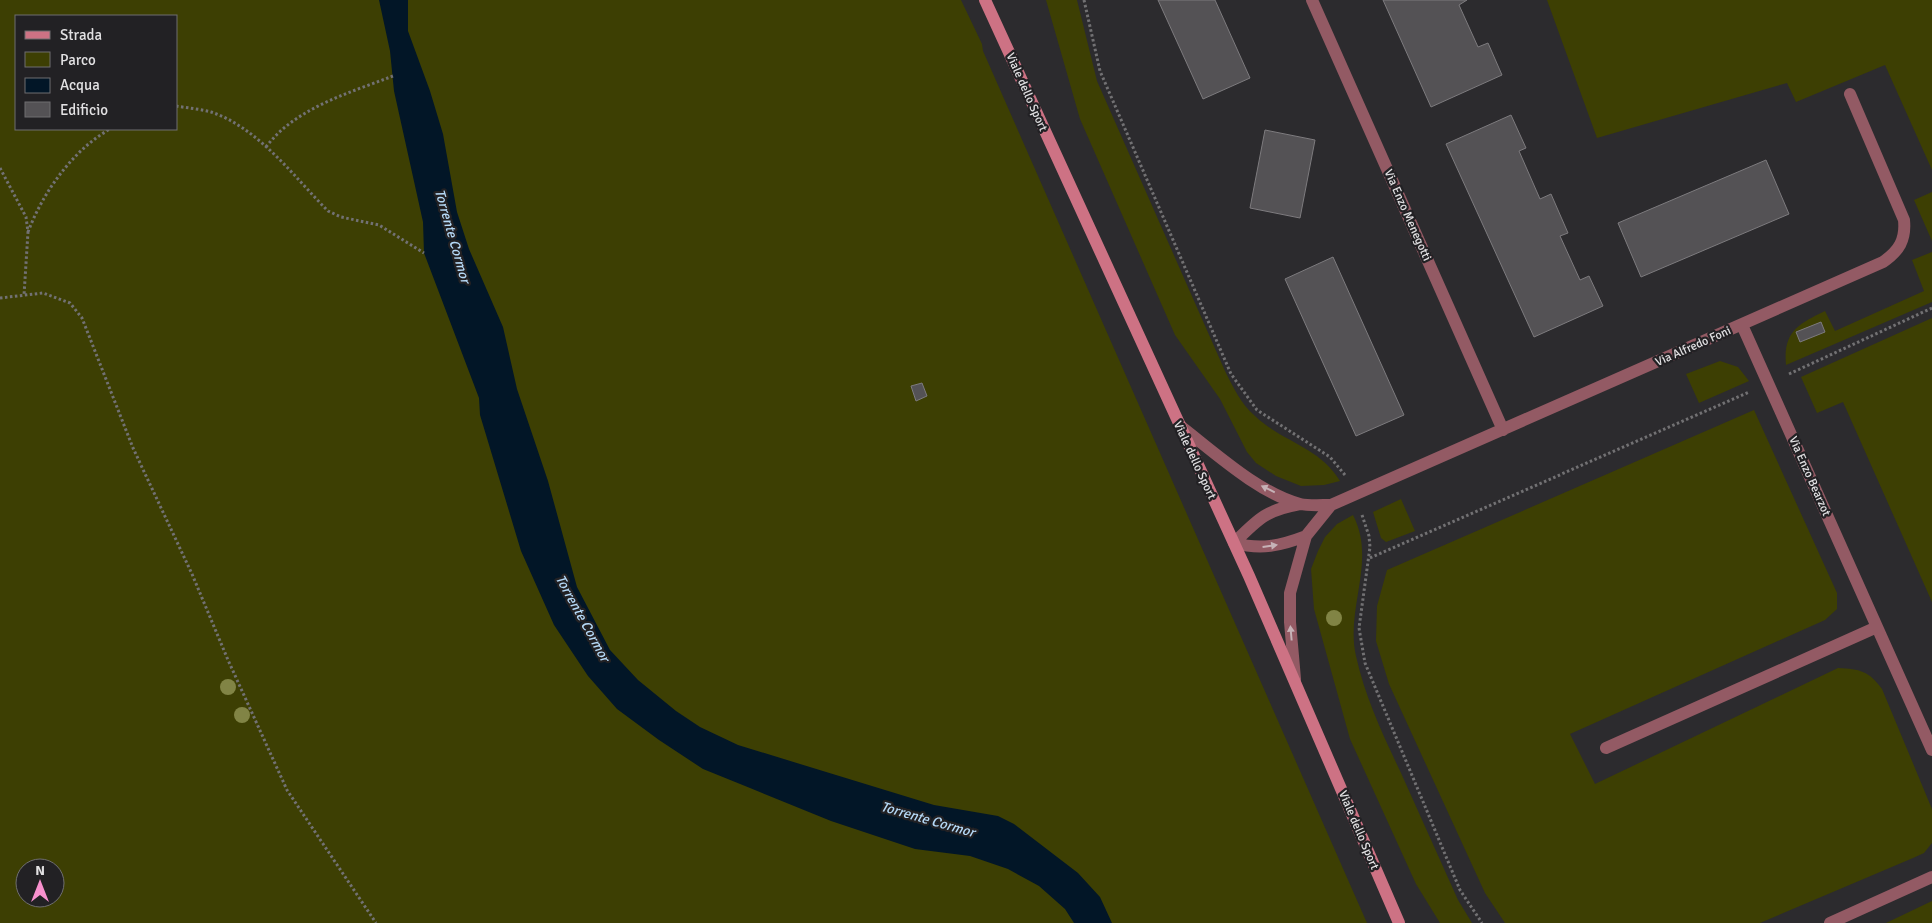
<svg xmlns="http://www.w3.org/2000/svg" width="1932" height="923" viewBox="0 0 1932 923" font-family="Signika,sans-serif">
<rect width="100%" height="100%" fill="#2c2b2e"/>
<path fill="#3d3f03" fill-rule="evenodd" d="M0 0H961L982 44 983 51 1367 923H0ZM16 16H176V129H16ZM25 868H55V898H25Z
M1046 0H1077L1097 81 1225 371C1233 387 1241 404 1255 416 1282 442 1320 447 1340 481L1324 485 1301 486 1276 476 1256 463 1247 452 1220 399 1175 335 1080 119Z
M1547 0H1932V170L1885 65 1796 102 1787 83 1597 138Z
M1932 192V241L1914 200Z
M1932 252V302L1786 365C1783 332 1798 324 1825 311L1835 331 1924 291 1912 260Z
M1932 318V602L1843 402 1817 413 1801 377Z
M1720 361 1738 367 1749 381 1699 403 1686 374Z
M1754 410 1837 593V609L1825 620 1570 734 1595 784 1838 668C1860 669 1869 671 1882 689L1932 809V843L1924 853 1913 858 1760 923H1505L1485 893 1389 684 1376 641 1377 606 1387 570Z
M1401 499 1415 531 1386 542 1381 538 1373 512Z
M1353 515C1377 561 1345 608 1356 656 1365 697 1383 735 1401 773 1420 815 1439 858 1458 900L1472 923H1440L1416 884 1350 739 1314 609 1311 569 1318 551 1325 537 1337 524Z
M1932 901V923H1886Z"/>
<path fill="#021627" d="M379 0H408V31L430 91 443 134 457 212 469 249 503 327 517 389 548 481 577 587 610 650 638 680 676 711 700 727 738 745 934 805 998 816 1014 824 1078 873 1100 897 1112 923H1074L1065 909 1039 886 1008 869 970 856 915 849 831 821 750 788 703 769 659 740 617 709 588 676 554 625 521 551 480 415 479 398 424 253 423 222 394 91 390 51Z"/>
<path fill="#545255" stroke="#7d7b7e" d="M1158 0H1215L1250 78 1203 99Z
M1383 0H1467L1459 5 1478 47 1488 43 1502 75 1431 107Z
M1511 115 1526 148 1519 151 1540 199 1551 194 1568 233 1560 236 1580 280 1589 276 1603 306 1534 337 1446 144Z
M1265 130 1315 140 1300 218 1250 208Z
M1766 160 1789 214 1641 277 1618 223Z
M1333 257 1404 415 1356 436 1285 279Z
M1821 322 1825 332 1800 342 1796 332Z
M922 383 927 396 916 401 911 386Z"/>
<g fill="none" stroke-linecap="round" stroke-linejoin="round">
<path stroke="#727173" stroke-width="3" stroke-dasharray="2.5 2.5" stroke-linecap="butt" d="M1084 0 1100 71 1231 374 1257 410 1330 457 1345 475
M176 106C188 108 200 109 211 112 259 128 294 177 328 211L341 217 379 225 424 253
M266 147C295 108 349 93 393 76
M0 168 26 217 28 232 24 295
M28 232C43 192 73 150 110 129
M0 298 43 293 70 303 82 318 133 448 192 574 228 660 287 790 376 923
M1789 374 1932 308
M1362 515 1369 536 1370 547 1359 628 1365 663 1460 890 1482 923
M1370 558 1749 392"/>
<path stroke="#935a64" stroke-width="12" d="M1312 0 1503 430
M1742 325 1932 750
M1179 425C1213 451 1258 493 1300 504 1309 506 1321 505 1331 505L1883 262C1899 251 1906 240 1904 220L1850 94
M1300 504C1266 510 1258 519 1234 543 1261 550 1280 546 1306 536
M1295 679 1290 622V593L1306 536 1331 505
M1606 748 1877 627
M1830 923 1932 877"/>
<path stroke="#cd7284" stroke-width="12" d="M985 0 1249 576 1399 923"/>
</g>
<g fill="#818445">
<circle cx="1334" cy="618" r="8"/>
<circle cx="228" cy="687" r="8"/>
<circle cx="242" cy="715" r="8"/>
</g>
<defs><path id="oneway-solid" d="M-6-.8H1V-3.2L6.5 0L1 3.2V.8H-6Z" transform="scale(1.25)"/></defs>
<g fill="#c6b2b7">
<use href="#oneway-solid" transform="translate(1268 489) rotate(-154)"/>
<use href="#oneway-solid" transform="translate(1270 546) rotate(-8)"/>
<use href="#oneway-solid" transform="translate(1291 633) rotate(-95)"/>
</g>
<g text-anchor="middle" stroke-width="4.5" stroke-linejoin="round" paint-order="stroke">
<g font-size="12" fill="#e2e1e3" stroke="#222124">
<text transform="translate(1027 92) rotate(66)" y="4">Viale dello Sport</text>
<text transform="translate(1408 215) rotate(66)" y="4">Via Enzo Menegotti</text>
<text transform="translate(1693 346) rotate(-24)" y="4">Via Alfredo Foni</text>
<text transform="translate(1195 460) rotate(65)" y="4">Viale dello Sport</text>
<text transform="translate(1810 476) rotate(66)" y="4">Via Enzo Bearzot</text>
<text transform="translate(1359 830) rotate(67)" y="4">Viale dello Sport</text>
</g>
<g font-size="14" font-style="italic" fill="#b5d9f7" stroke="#222124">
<text transform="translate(453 236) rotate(74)" y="5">Torrente Cormor</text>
<text transform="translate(583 618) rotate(61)" y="5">Torrente Cormor</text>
<text transform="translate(928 819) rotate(16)" y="5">Torrente Cormor</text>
</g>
</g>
<rect x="15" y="15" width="162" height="115" fill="#222124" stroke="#6f6e70"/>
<rect x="25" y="31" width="25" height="8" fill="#cd7284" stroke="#6f6e70"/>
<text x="60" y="40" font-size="15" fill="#e2e1e3">Strada</text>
<rect x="25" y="52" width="25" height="15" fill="#3d3f03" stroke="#6f6e70"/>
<text x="60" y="65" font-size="15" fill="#e2e1e3">Parco</text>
<rect x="25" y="78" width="25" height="15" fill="#021627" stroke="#6f6e70"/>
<text x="60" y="90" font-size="15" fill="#e2e1e3">Acqua</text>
<rect x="25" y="102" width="25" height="15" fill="#545255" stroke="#6f6e70"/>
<text x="60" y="115" font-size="15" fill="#e2e1e3">Edificio</text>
<g transform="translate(40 883)"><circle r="24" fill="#222124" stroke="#6f6e70"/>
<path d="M0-4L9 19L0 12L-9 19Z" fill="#f790cd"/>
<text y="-8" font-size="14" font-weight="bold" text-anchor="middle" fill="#e2e1e3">N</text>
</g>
</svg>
